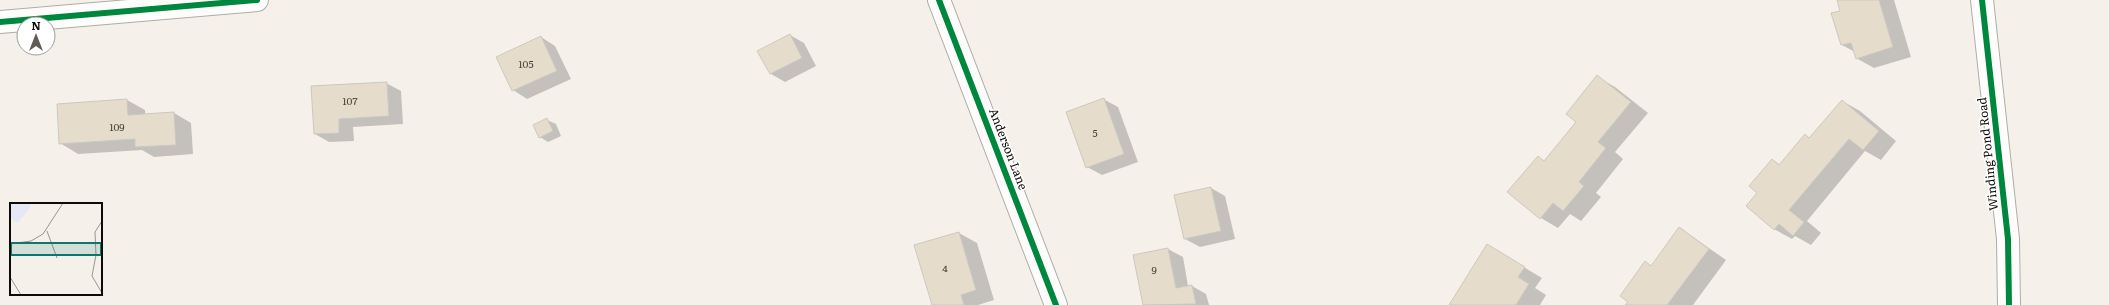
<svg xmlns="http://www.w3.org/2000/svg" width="2109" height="305" viewBox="0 0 2109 305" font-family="Literata,serif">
<rect width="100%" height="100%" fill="#f5f1ea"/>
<path fill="#0003" d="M1838 0H1894L1911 57 1874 68 1856 58 1855 52 1842 45 1841 11Z
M790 35 804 43 816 66 785 82 771 74 759 51Z
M541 37 555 46 571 79 527 99 513 90Z
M1597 77 1615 87 1648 113 1615 152 1623 159 1596 193 1601 197 1581 221 1570 214 1558 228 1541 218 1538 157 1545 161 1577 122Z
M386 83 401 91 403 124 353 127 354 141 329 142 315 134Z
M1103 99 1118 107 1138 162 1102 175 1087 167Z
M127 100 145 110V115L174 113 191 123 193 154 154 157 142 150 78 154 60 143Z
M1842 101 1860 111 1896 141 1881 160 1865 151 1807 221 1821 233 1811 245 1795 236 1792 239 1774 229 1759 193 1772 160 1781 165 1810 139Z
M547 120 556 124 561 136 548 142 540 137Z
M1211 188 1225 196 1235 239 1200 247 1185 239Z
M1680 228 1726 260 1693 305H1626L1645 263 1652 266Z
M959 233 977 243 994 300 978 305H933Z
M1168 249 1183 257 1188 286H1192L1206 294 1209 305H1144L1134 256Z
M1505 256 1542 278 1535 288 1546 295 1540 305H1450Z"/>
<path fill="#e6dccb" stroke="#cbc8c2" d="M1837 0H1879L1893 47 1856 59 1851 43 1841 45 1831 13 1840 11Z
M790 34 802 58 770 74 757 51Z
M541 36 557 71 512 91 496 57Z
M1597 75 1631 102 1598 142 1606 148 1579 182 1584 186 1563 211 1553 203 1540 219 1507 192 1538 156 1544 161 1576 122 1566 114Z
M387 82 389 116 339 119V133L314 134 311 86Z
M1104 98 1124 154 1086 168 1066 112Z
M127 99 128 115 174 112 176 145 135 147V139L59 144 57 104Z
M1842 100 1879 131 1863 150 1849 139 1789 210 1804 222 1793 236 1779 224 1774 230 1746 206 1757 193 1749 186 1772 159 1779 165 1805 134 1809 138Z
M547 118 553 131 539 138 533 125Z
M1211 187 1221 231 1184 239 1174 195Z
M1679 227 1709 249 1667 305H1625L1628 302 1620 296 1645 261 1651 266Z
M959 232 976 290 961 295 964 305H932L914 245Z
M1487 244 1525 267 1518 277 1529 284 1516 305H1449Z
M1168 248 1176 288 1192 285 1196 304 1143 305 1133 255Z"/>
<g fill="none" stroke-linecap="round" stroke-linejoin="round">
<defs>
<path id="minor" d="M939 0 1056 305
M1982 0 2008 239 2009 305"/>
<path id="tertiary" d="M0 22 257 0"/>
</defs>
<use href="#minor" stroke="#afaca7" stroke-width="24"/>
<use href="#tertiary" stroke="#afaca7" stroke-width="24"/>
<use href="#minor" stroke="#fefdfc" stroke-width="22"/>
<use href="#tertiary" stroke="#fefdfc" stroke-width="22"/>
<defs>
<path id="cycleway" d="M939 0 1056 305
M1982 0 2008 239 2009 305
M0 22 257 0"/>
</defs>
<use href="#cycleway" stroke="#fff" stroke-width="8"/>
<use href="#cycleway" stroke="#00873e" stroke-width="6"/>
</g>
<g text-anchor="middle" stroke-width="3" stroke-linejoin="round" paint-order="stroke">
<g font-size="10" fill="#443f38">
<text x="526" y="68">105</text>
<text x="350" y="105">107</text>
<text x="117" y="131">109</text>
<text x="1095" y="137">5</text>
<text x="945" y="272">4</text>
<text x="1154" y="274">9</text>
</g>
<g font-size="12" fill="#0e0b07" stroke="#fff">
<text transform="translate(1008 149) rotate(69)" y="4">Anderson Lane</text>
<text transform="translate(1988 154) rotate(-96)" y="4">Winding Pond Road</text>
</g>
</g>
<g transform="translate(10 203)">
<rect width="92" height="92" fill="#f5f1ea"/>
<path d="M0 0H19L21 3 8 20 0 15Z" fill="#e6e8f6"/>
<path fill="none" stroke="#99958f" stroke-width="1" d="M92 18 85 29 86 52 82 73 92 90M37 28 47 55M0 41 21 38 33 31 53 0M0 74 11 92"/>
<path fill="#0f766e" fill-opacity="0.15" stroke="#0f766e" stroke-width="2" d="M1 40H91V52H1Z"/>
<rect width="92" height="92" fill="none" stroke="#0e0b07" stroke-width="2"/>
</g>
<g transform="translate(36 36)"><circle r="19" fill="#ffffff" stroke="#9f9d9c"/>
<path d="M0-3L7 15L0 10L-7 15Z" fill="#5f5c56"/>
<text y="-6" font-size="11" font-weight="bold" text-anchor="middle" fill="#0e0b07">N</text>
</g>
</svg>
